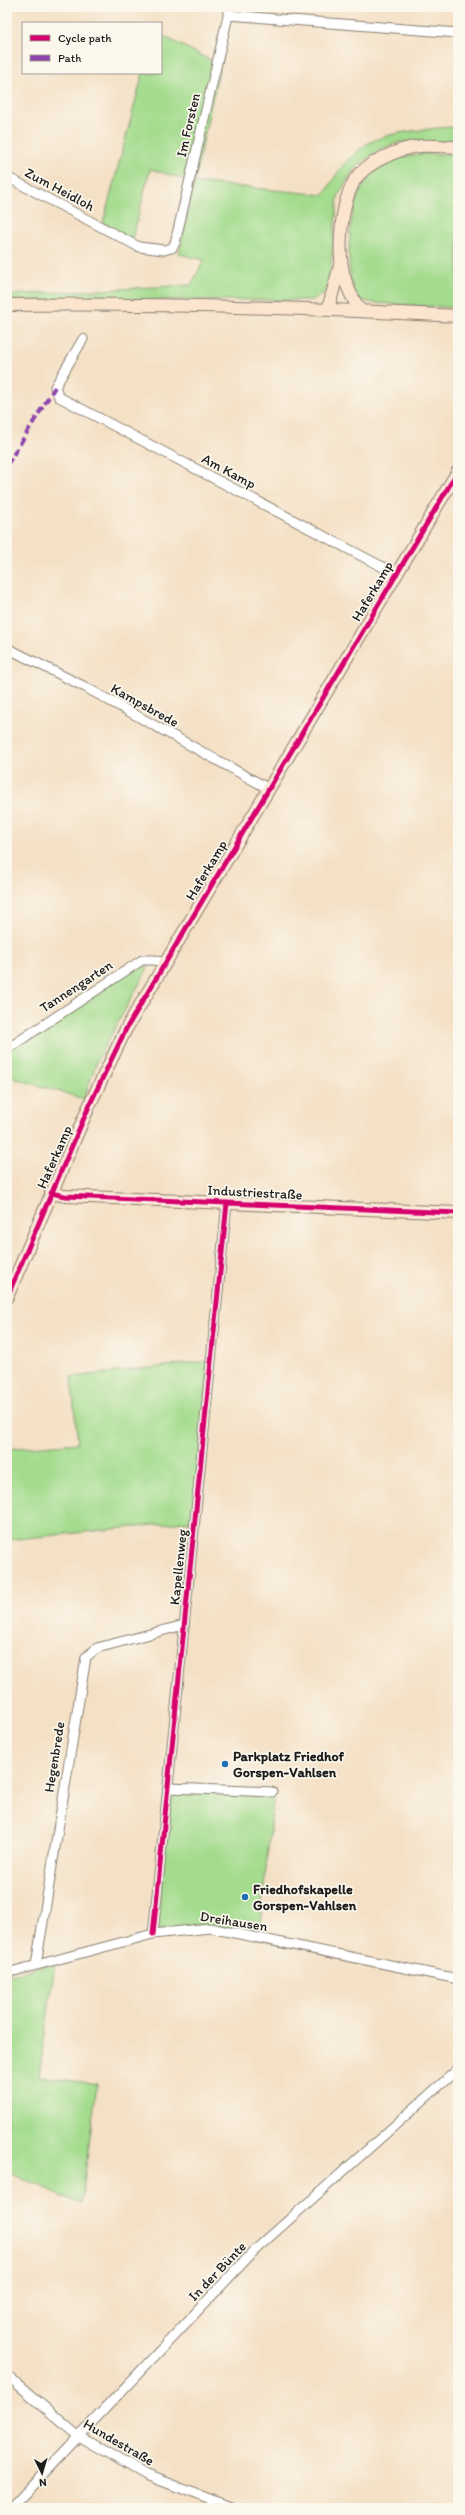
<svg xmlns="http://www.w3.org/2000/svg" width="465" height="2515" viewBox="0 0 465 2515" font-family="Itim,sans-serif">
<rect width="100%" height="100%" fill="#fbf7ec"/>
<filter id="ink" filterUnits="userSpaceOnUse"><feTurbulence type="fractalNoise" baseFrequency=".025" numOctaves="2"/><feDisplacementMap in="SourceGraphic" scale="8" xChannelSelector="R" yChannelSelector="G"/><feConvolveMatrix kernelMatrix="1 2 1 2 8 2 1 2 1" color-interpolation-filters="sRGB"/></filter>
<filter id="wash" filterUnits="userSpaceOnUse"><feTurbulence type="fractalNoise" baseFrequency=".012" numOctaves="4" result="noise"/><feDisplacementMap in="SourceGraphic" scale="16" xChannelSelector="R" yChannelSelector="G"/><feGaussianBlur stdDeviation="0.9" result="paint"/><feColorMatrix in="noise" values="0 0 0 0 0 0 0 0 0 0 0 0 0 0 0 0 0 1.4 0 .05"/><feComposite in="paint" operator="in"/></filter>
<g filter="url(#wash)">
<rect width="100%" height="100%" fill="#f4e0c5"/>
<path fill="#a4dc8e" stroke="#607c55" d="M161 35 220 65 194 182 324 195C359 132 384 134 450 127L458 128V141L399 142 377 151 354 169 338 196 329 285 322 295 312 300H7V295L191 285 204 260 179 254 193 182 150 169 132 240 103 223 143 73H161Z
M419 154H458V308L375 303 359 300C349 285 349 267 349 250 350 215 356 177 392 161 400 157 410 156 419 154Z
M140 964 149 966 97 1061 84 1099 7 1076V1050Z
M209 1361 193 1521 7 1540V1449L78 1443 71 1377Z
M171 1788 274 1792 259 1935 212 1926 194 1925 157 1931Z
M55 1963 39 2076 97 2084 81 2204 7 2171V1976Z"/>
</g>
<g filter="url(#ink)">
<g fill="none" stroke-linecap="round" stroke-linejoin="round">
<defs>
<path id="street" d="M228 15 458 33
M7 177 139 247 164 250 172 248 175 243 230 7
M83 339 55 387 59 397 396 574
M7 648 85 687 269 789
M7 1049 142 960H155L164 963
M169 1788 272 1792
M153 1934 227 1203
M36 1965 86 1657 97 1648 184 1625
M7 1973 153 1934 210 1928 458 1979
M7 2375 78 2436 146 2475 233 2508
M11 2508 255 2250 458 2069"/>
<path id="secondary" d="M7 305C157 303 308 308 458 316
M328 309 340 265
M361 311C343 286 339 264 341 233 342 216 345 199 353 183 363 163 400 148 421 146 433 145 446 147 458 147
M51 1193 65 1196 458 1213
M7 1297 90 1104 126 1029 458 471"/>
</defs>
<use href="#street" stroke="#887e70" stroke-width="11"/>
<use href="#secondary" stroke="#887e70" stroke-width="14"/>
<use href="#street" stroke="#fff" stroke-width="9"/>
<use href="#secondary" stroke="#fce5cf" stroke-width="12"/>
<path stroke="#8e44ad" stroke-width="4" stroke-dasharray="8 4" stroke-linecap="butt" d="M7 465 55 387"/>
<defs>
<path id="cycleway" d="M51 1193 65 1196 458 1213
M7 1297 90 1104 126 1029 458 471
M153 1934 227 1203"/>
</defs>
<use href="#cycleway" stroke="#fbf7ec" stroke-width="8"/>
<use href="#cycleway" stroke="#d6006c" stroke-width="5"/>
</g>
</g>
<g fill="#1f6fb2" stroke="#fbf7ec" stroke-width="1.5">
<circle cx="225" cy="1764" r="4"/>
<circle cx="245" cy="1897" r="4"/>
</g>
<g text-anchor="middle" stroke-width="3.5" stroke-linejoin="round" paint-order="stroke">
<g font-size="14" fill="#1c1c1c" stroke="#fbf7ec">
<text transform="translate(188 125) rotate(-77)" y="5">Im Forsten</text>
<text transform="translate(60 189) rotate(28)" y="5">Zum Heidloh</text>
<text transform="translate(229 471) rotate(28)" y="5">Am Kamp</text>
<text transform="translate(372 591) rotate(-59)" y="5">Haferkamp</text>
<text transform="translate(145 705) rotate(29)" y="5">Kampsbrede</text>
<text transform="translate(206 870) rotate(-59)" y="5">Haferkamp</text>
<text transform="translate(76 986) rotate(-33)" y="5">Tannengarten</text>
<text transform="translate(54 1157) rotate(-66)" y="5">Haferkamp</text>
<text transform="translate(255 1192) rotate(3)" y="5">Industriestraße</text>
<text transform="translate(178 1567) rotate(-84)" y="5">Kapellenweg</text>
<text transform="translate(54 1757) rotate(-81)" y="5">Hegenbrede</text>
<text transform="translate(234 1921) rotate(9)" y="5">Dreihausen</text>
<text transform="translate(217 2271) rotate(-46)" y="5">In der Bünte</text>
<text transform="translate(119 2442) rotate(30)" y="5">Hundestraße</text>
</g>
<g font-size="14" font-weight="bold" fill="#1c1c1c" stroke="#fbf7ec" text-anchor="start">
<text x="233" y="1761">Parkplatz Friedhof<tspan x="233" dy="16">Gorspen-Vahlsen</tspan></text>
<text x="253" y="1894">Friedhofskapelle<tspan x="253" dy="16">Gorspen-Vahlsen</tspan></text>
</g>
</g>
<rect width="465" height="2515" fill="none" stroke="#fbf7ec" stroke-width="24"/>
<rect x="22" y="22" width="140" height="52" fill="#fbf7ec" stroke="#a29f99"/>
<rect x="30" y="35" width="20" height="6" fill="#d6006c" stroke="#a29f99"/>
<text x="58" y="42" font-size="12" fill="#1c1c1c">Cycle path</text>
<rect x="30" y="55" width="20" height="6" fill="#8e44ad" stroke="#a29f99"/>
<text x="58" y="62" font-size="12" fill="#1c1c1c">Path</text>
<g transform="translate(42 2473) rotate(175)" stroke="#fbf7ec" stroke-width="3" paint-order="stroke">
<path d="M0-3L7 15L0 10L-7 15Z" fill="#1c1c1c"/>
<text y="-6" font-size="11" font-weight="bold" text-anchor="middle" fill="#1c1c1c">N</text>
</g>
</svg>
